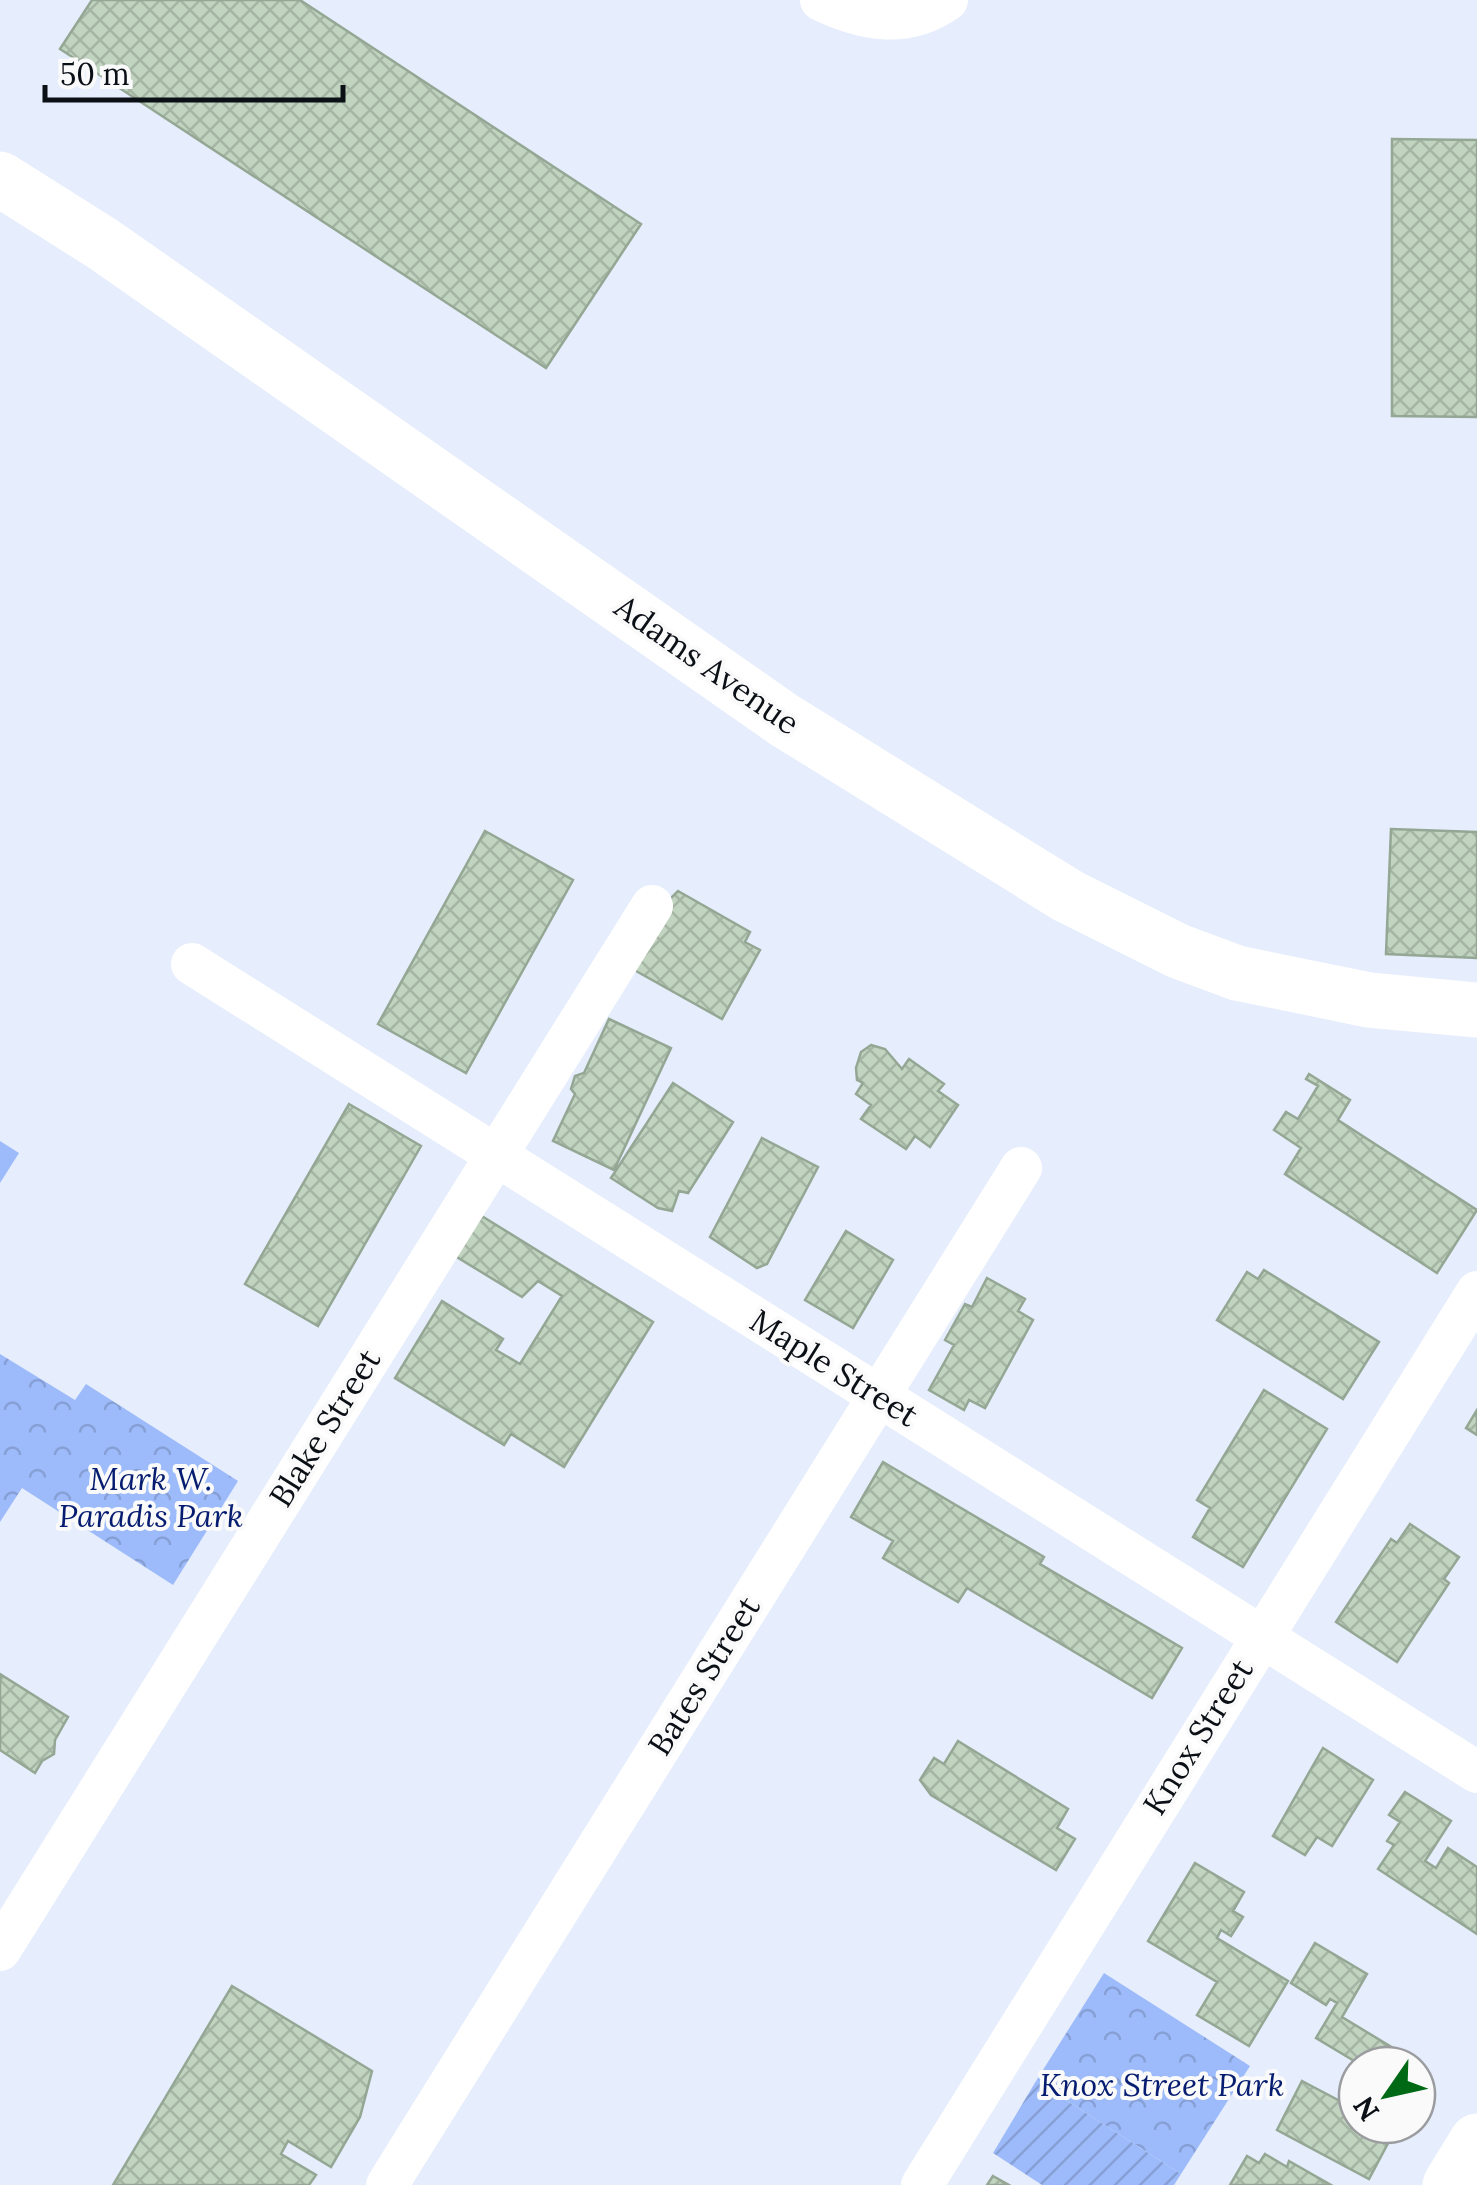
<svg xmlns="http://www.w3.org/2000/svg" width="1477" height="2185" viewBox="0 0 1477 2185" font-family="Lora,serif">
<defs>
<pattern id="forest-crowns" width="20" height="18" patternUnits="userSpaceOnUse" patternTransform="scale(2.5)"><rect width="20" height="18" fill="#9dbbfb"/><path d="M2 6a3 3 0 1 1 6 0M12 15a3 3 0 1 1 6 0" fill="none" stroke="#86a0d6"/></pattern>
<pattern id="garden-furrows" width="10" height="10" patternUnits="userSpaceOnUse" patternTransform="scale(2.5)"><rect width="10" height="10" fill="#9dbbfb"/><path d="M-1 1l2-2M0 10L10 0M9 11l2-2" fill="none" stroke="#86a0d6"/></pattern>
<pattern id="building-cross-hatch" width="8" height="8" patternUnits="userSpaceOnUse" patternTransform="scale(2.5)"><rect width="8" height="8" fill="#c1d4c0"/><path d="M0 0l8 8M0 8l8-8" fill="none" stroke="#a4b5a4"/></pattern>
</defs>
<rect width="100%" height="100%" fill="#e6edfc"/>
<path fill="url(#forest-crowns)" d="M0 1141 19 1153 0 1183Z
M0 1354 75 1400 86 1384 238 1481 173 1585 22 1488 0 1522Z
M1104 1973 1250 2066 1181 2174 1036 2081Z"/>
<path fill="url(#garden-furrows)" d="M1036 2081 1181 2174 1174 2185H1042L993 2153Z"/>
<path fill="url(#building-cross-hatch)" stroke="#94a794" stroke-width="2.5" d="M92 0H300L641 224 546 368 60 49Z
M1392 139 1477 140V417L1392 416Z
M1391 829 1477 832V958L1386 954Z
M485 831 573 880 466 1073 378 1024Z
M678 891 750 932 745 942 760 950 722 1019 611 957Z
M609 1019 671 1048 614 1170 553 1141 575 1094 571 1089 575 1076 584 1073Z
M871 1045 885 1049 902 1069 909 1059 944 1084 938 1091 958 1105 930 1147 915 1136 906 1149 861 1119 871 1105 856 1094 863 1083 857 1080 856 1068 861 1052Z
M1309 1074 1350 1100 1338 1120 1477 1210 1437 1273 1285 1174 1301 1148 1274 1130 1286 1112 1298 1119 1318 1086 1306 1079Z
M673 1083 733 1122 688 1193 679 1191 672 1211 658 1208 611 1178Z
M349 1104 421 1146 318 1326 245 1284Z
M762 1138 818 1167 767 1264 757 1268 710 1237Z
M472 1210 653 1322 564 1467 511 1434 504 1445 395 1378 442 1301 503 1339 496 1350 520 1364 562 1296 538 1281 522 1297 447 1251Z
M846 1231 893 1260 853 1328 805 1300Z
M1264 1270 1379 1342 1343 1399 1217 1320 1247 1272 1258 1279Z
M987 1278 1025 1299 1018 1311 1033 1320 985 1408 969 1400 964 1410 929 1390 954 1345 945 1340 965 1304 972 1307Z
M1264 1390 1327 1429 1243 1567 1193 1537 1210 1508 1197 1500Z
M1477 1410V1435L1466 1428Z
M883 1462 1044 1557 1040 1564 1182 1648 1152 1698 967 1588 958 1602 883 1558 893 1541 851 1517Z
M1410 1524 1459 1557 1444 1579 1449 1583 1397 1662 1336 1622 1391 1539 1397 1543Z
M0 1674 68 1717 55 1740 54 1754 42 1761 35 1773 0 1750Z
M958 1741 1068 1809 1057 1828 1075 1839 1056 1870 931 1795 920 1780 934 1758 944 1764Z
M1323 1748 1373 1780 1332 1846 1317 1837 1305 1855 1273 1836Z
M1405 1792 1451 1821 1425 1861 1436 1868 1448 1848 1477 1867V1934L1378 1869 1394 1845 1387 1841 1400 1822 1389 1815Z
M1195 1863 1244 1892 1233 1911 1243 1917 1231 1936 1221 1930 1217 1938 1288 1981 1249 2046 1197 2015 1217 1982 1148 1941Z
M1315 1943 1367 1974 1342 2017 1421 2065 1417 2071V2065H1361L1316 2038 1337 2003 1330 1999 1326 2005 1291 1983Z
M232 1986 372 2071 360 2117 331 2167 288 2141 281 2154 316 2175 309 2185H113Z
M1302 2081 1357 2110V2125H1385L1395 2130 1369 2179 1277 2130Z
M1265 2154 1287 2167 1289 2161 1331 2185H1230L1247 2156 1259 2163Z
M993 2176 1009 2185H987Z"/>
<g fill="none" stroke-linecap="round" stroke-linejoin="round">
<path stroke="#fff" stroke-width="42" d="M821 0C863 20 906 29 947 0
M192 964 1477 1772
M0 1950 652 906
M387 2185 1021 1168
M922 2185 1477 1292"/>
<path stroke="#fff" stroke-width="55" d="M0 179 103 244 784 720 1068 896 1178 951 1237 973 1369 1000 1477 1010
M1450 2185 1477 2141"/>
</g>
<g text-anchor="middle" stroke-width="8" stroke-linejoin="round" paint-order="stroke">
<g font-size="32" fill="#0b0f16" stroke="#fafafa">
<text transform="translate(707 665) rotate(35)" y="11">Adams Avenue</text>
<text transform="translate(834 1368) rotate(32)" y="11">Maple Street</text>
<text transform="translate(325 1428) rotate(-58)" y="11">Blake Street</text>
<text transform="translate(704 1676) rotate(-58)" y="11">Bates Street</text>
<text transform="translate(1198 1737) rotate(-58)" y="11">Knox Street</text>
</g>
<g font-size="32" font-style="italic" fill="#051c70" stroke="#fafafa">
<text x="151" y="1490">Mark W.<tspan x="151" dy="37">Paradis Park</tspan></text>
<text x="1162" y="2096">Knox Street Park</text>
</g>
</g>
<g transform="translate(1387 2095) rotate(236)"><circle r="48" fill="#fafafa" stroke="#9a9c9f" stroke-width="2.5"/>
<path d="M0-8L18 38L0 25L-18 38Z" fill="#006916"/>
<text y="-15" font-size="28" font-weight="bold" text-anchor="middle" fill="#0b0f16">N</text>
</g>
<path d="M45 85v15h298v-15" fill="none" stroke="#0b0f16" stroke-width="5"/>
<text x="60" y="85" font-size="30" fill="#0b0f16" stroke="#fafafa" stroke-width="8" paint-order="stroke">50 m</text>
</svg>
